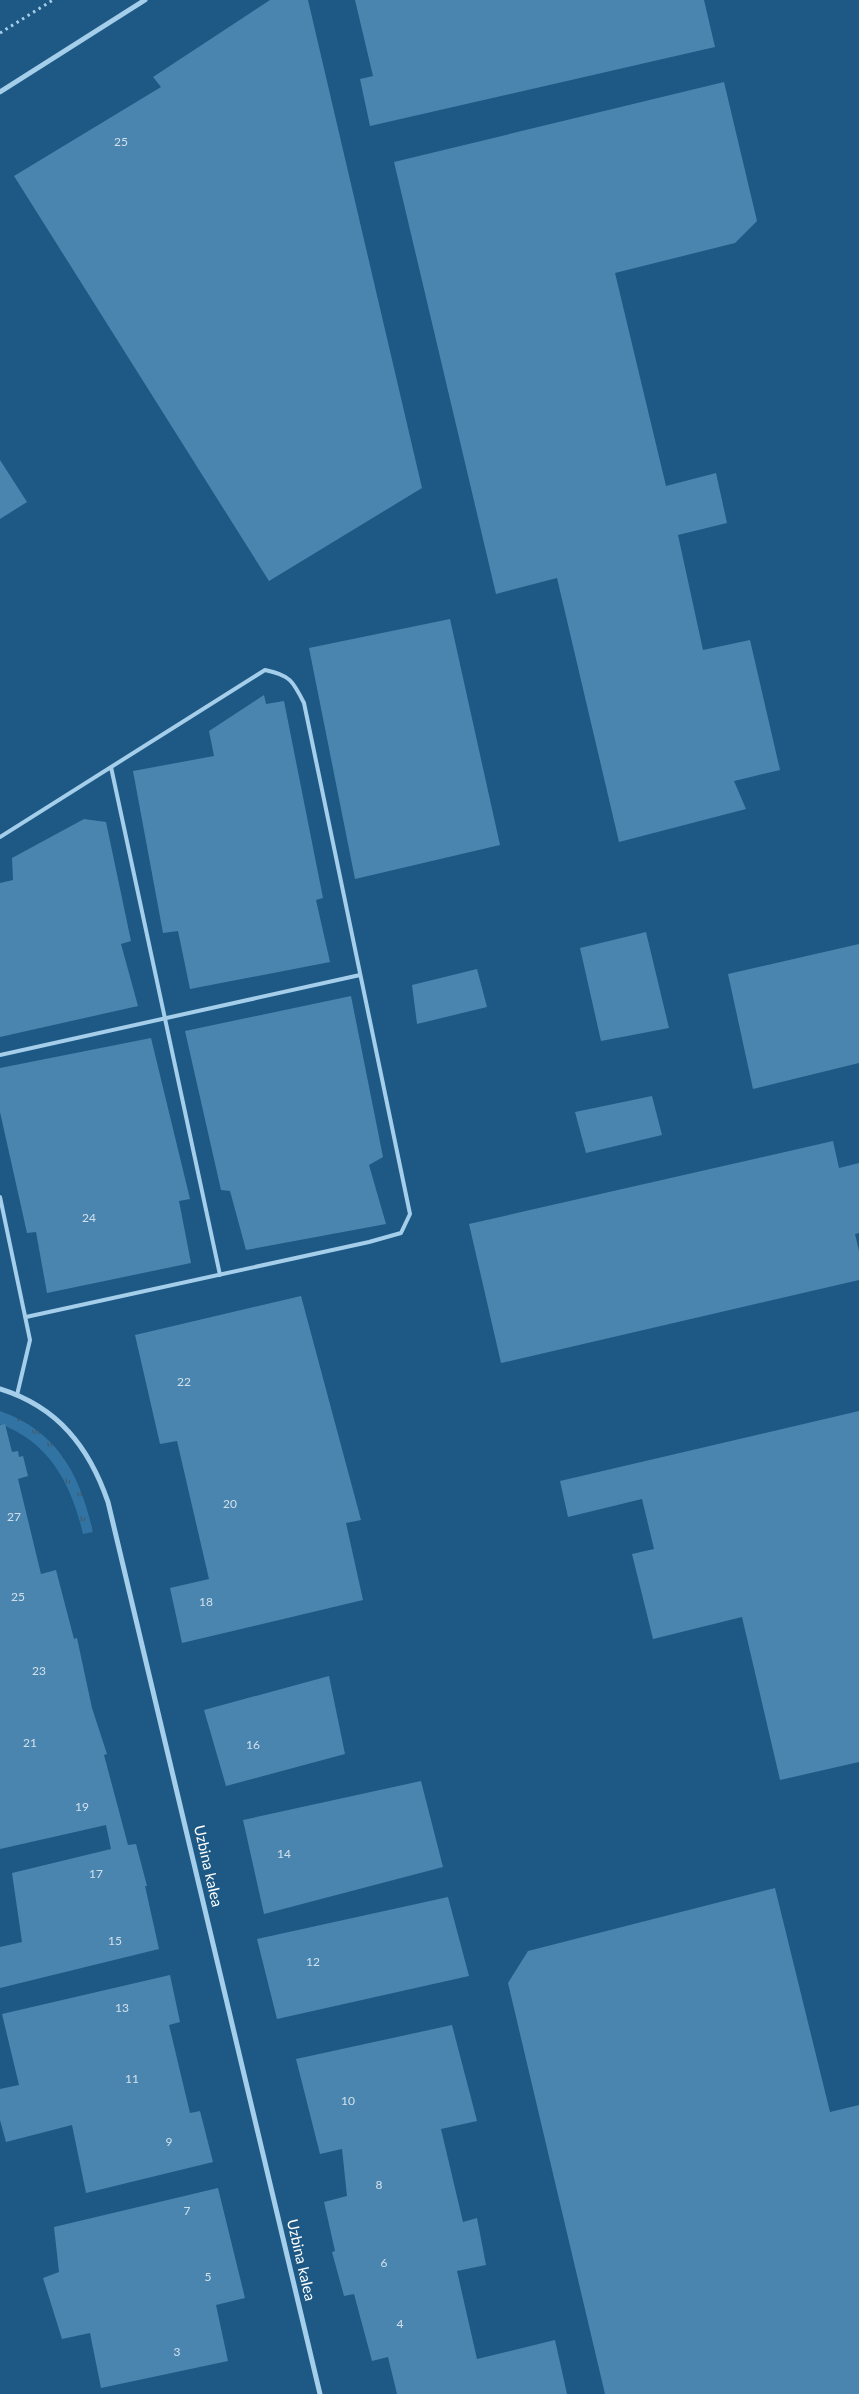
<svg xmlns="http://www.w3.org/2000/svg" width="859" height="2394" viewBox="0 0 859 2394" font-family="Lato,sans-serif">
<defs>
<pattern id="grass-tufts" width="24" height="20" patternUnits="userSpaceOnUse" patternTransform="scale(1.25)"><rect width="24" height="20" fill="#3173a2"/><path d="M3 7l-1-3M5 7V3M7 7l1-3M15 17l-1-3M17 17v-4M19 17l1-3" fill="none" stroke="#415c6e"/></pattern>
</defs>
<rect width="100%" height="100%" fill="#1d5984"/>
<path fill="url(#grass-tufts)" d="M0 1411C59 1432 80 1476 93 1532L83 1534C72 1486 50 1442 0 1424Z"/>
<path fill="#4a85af" d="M270 0H308L422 488 269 581 14 176 161 87 153 77Z
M355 0H704L715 47 370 126 360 79 373 76Z
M724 82 757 221 735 243 615 273 666 486 716 473 727 523 678 535 703 650 750 640 780 770 734 781 746 809 619 842 557 578 496 594 394 162Z
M0 460 27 502 0 519Z
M450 619 500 845 355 879 309 648Z
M264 695 266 704 284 701 323 898 316 900 330 962 190 989 178 931 163 933 133 771 214 756 209 731Z
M84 819 106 822 131 941 121 944 138 1006 0 1037V883L13 880 12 858Z
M646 932 669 1028 601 1041 580 948Z
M859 944V1063L753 1089 728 974Z
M477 969 487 1007 417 1024 412 985Z
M351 996 383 1157 369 1165 386 1224 246 1250 230 1191 221 1190 185 1031Z
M151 1038 190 1199 179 1201 191 1263 47 1293 36 1232 27 1233 0 1112V1068Z
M652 1096 662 1135 586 1153 575 1112Z
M833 1141 839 1168 859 1163V1233L855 1234 859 1251V1280L501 1363 469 1224Z
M301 1296 361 1520 346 1523 363 1600 182 1643 170 1588 209 1579 177 1441 160 1444 135 1335Z
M859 1411V1762L780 1780 742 1617 653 1639 632 1554 654 1549 642 1499 568 1517 560 1481Z
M5 1424 12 1452 18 1451 19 1457 23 1456 28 1476 18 1479 41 1574 56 1570 74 1639 77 1638 92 1708 107 1754 104 1755 128 1845 136 1844 147 1886H145L159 1949 0 1988V1947L22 1942 12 1873 111 1849 106 1825 0 1849V1425Z
M329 1676 345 1754 226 1786 204 1710Z
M421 1781 443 1867 264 1914 243 1820Z
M775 1888 830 2112 859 2105V2394H605L508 1983 528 1951Z
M448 1897 469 1976 277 2019 257 1939Z
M170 1975 180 2022 169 2025 190 2113 200 2111 213 2162 86 2193 72 2125 6 2142 0 2120V2089L19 2085 2 2014Z
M452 2025 477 2121 441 2129 463 2222 477 2218 486 2265 457 2271 477 2359 555 2340 567 2394H397L388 2357 372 2361 354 2294 344 2296 332 2252 335 2251 324 2202 347 2196 342 2149 320 2154 296 2059Z
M218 2188 245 2298 216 2305 228 2361 101 2388 90 2333 62 2339 43 2278 59 2272 54 2227Z"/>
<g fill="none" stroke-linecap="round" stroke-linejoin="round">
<path stroke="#a4ceea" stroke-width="3" stroke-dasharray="2.5 4" stroke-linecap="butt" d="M0 33 53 0"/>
<path stroke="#a4ceea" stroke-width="4" d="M111 767 220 1275
M0 837 265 670C290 675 293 681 304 703L410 1214 401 1233 369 1242 26 1317
M0 1055 360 975
M0 1197 30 1340 17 1395"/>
<path stroke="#a4ceea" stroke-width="5" d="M0 92 145 0
M0 1389C58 1407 89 1447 108 1502L320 2394"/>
</g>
<g text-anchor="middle" stroke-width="5" stroke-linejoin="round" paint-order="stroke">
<g font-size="12" fill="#d2e0eb">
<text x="121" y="146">25</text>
<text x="89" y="1222">24</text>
<text x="184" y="1386">22</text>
<text x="230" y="1508">20</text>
<text x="14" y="1521">27</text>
<text x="18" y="1601">25</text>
<text x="206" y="1606">18</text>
<text x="39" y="1675">23</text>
<text x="30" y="1747">21</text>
<text x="253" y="1749">16</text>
<text x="82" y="1811">19</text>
<text x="284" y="1858">14</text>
<text x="96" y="1878">17</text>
<text x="115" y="1945">15</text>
<text x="313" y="1966">12</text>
<text x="122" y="2012">13</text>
<text x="132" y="2083">11</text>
<text x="348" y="2105">10</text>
<text x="169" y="2146">9</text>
<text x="379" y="2189">8</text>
<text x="187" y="2215">7</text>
<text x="384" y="2267">6</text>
<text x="208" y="2281">5</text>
<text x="400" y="2328">4</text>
<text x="177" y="2356">3</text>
</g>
<g font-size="15" fill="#fff" stroke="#1d5984">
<text transform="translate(208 1866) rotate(77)" y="5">Uzbina kalea</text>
<text transform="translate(301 2260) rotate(77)" y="5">Uzbina kalea</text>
</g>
</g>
</svg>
